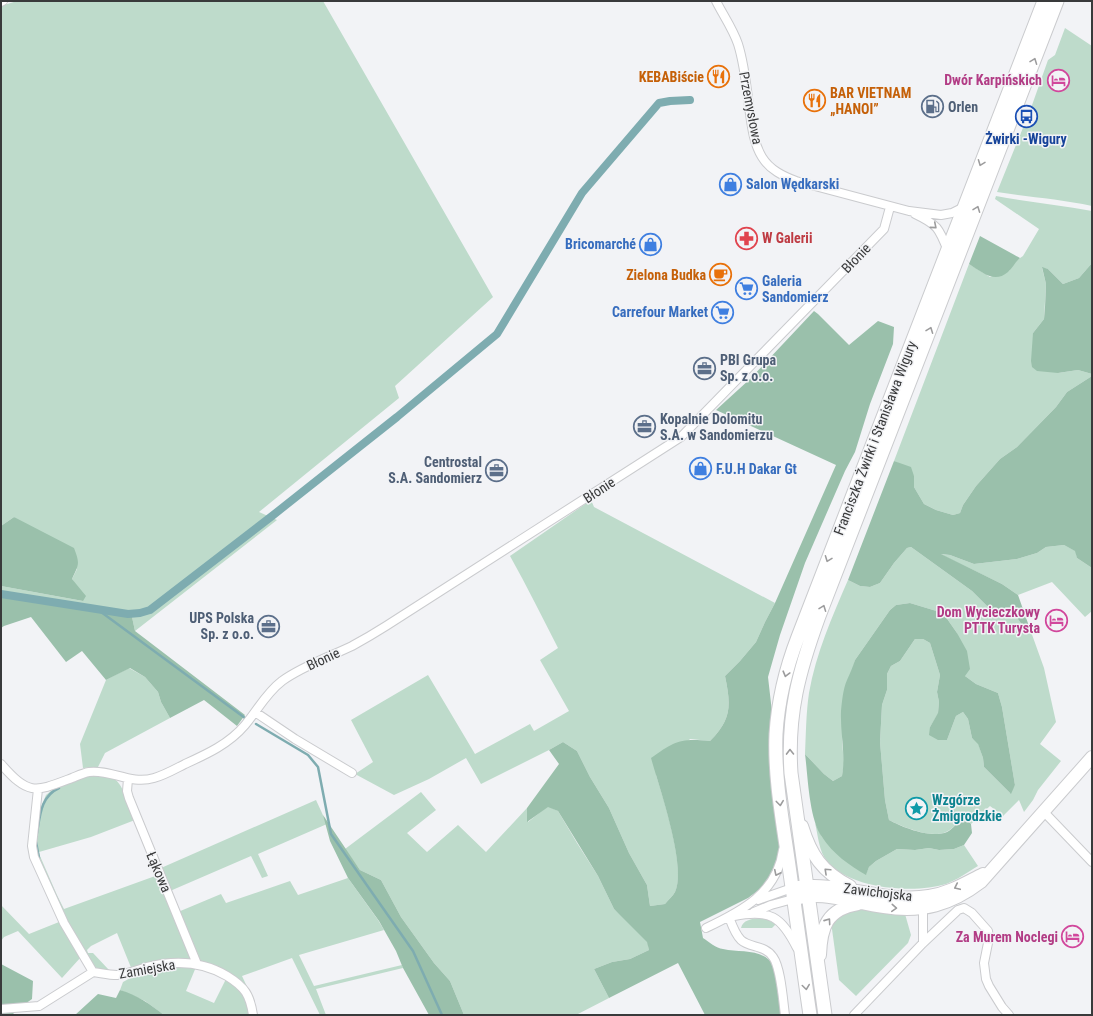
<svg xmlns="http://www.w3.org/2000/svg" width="1093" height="1016" viewBox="0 0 1093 1016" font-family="'Roboto Condensed',sans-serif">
<rect width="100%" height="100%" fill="#f2f3f6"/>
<path fill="#bedbcb" d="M17 1H323L493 297 395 386 399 398 259 512 277 520 135 631 132 617 1 596V586L83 601 72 579 77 569 14 517 1 526V6Z
M1065 28 1092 46V206C1061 199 1029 197 997 192L1031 108 1048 60 1055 55Z
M996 196C1028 202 1060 205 1092 211V263L1079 278 1063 284 1048 269 1042 268 1046 284 1044 319 1033 333 1058 373 1078 370 1092 374V376L1067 392 1056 407 1017 447 1000 459 976 486 963 505 960 513 953 515 936 510 924 504 914 487V476L900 464 894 461 969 264 990 277 1009 271 1014 262 1023 256 1039 229 995 199Z
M591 500 594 507 775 603 765 622 756 642 740 661 725 676C731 705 732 719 710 741L690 739 656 775C664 800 686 869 675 892 673 896 668 900 665 904L650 906 647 885 629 853 609 808 590 777 577 751 563 742 549 750 481 784 466 758 429 779 394 795 355 774 373 762 351 720 428 675 475 754 530 724 534 731 569 711 540 660 558 648C542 617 527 586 510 556Z
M1064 545 1076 551 1077 558 1092 568V611L1085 617 1052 582 1018 595 1002 584 940 554 950 555 974 564 1017 559 1037 553 1046 547Z
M911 547 972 591 994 613 1011 609 1027 632 1030 629 1044 668 1056 722 1040 744 1061 761 1038 790 1033 800 1024 812 1019 800 1003 816 990 806 971 824 963 817C958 822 953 829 946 832 931 839 903 827 889 820L885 800 880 742 882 705 887 690V674L891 666 900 661 915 639H923L930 643 940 675 937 692 939 702 938 714 930 727 947 740 956 716 963 712 968 719 972 738 978 743 983 758 984 767 1010 793 1015 785 1002 707 998 693 976 684 965 676 957 633 943 613 910 603 896 605 890 610 855 660 853 669 847 681 842 741 844 763 842 776 833 781 824 774 805 754C806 734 806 713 809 693 816 653 832 617 848 580L860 586 870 587 880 583 894 563 907 548Z
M129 668 145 677 158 692 161 702 170 718 105 753 98 767 83 768 80 744 106 680Z
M93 775C100 775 108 776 114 779 123 783 131 811 135 820L91 837 39 852 40 856 57 895 64 909 158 875 194 962 132 970 117 933 91 946 87 950 88 953H93L109 970V973L99 970 93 965 70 930 40 866 35 844 40 809 46 795 57 786Z
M421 792 436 810 407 833 427 852 458 825 486 852 527 808 528 822 548 806 558 811 577 843 598 876 614 909 647 938 649 950 630 959 612 962 594 969 609 998 576 1015H464L450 981 434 963 401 917 381 880 360 870 345 849Z
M316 800 327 824 258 854 268 876 262 878 251 856 170 891 161 868Z
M815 823 822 837 866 874 869 867 876 861 897 849 915 850 929 848 939 850 954 849 964 845 978 866C968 872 957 880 946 884 914 894 849 889 827 861 819 852 818 835 815 823Z
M348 878 378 920 384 930 299 955 314 986 402 965 403 968 316 989 326 1015H320L292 958 242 976 250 993 256 1015H164L145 1001 120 990 123 982 134 976V974L162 965 196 967 186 991 214 1003 226 979 199 962 186 926 178 912 221 894 226 903 290 881 298 895Z
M1 905 29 934 59 922 81 957 62 978 18 931 4 937 1 941Z
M852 909H863L905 914 911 935 908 943 856 996 839 980 831 922Z
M759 918H764L776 924 772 928H741C743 920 751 919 759 918Z"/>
<path fill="#9ac0ab" d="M980 236 1020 258C1015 262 1013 268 1008 272 994 284 982 272 969 264Z
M1092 263V374L1078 370 1058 373 1037 371 1032 367 1031 361 1033 333 1044 319 1045 307 1046 284 1042 267 1048 269 1063 284 1079 278Z
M814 311 818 314 849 345 878 321 894 327 893 344 870 404 855 452 845 471 805 563 780 635 768 677 772 712 780 836 778 860 770 878 760 889 748 898 700 922 703 938C709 942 716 948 723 949 741 953 764 948 774 966L781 1015H705L678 963 609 998 594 969 612 962 630 959 649 950 647 942 614 909 598 876 558 811 548 807 527 822V808L559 764 549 750 563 742 577 751 590 777 609 808 629 853 647 885 650 906 665 904C668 900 673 896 675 892 687 866 659 787 651 758 675 741 680 738 710 741 732 719 731 705 725 676L740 661 756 642 765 622 775 603 836 465 716 410 750 379Z
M1092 376V568L1077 558 1075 551 1064 545 1046 547 1037 553 1017 559 974 564 950 555 941 554 1002 584 1018 595 1030 629 1027 632 1011 609 994 613 972 591 911 547 907 548 894 563 880 583 870 587 860 586 848 580 894 461 911 467 914 476V487L924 504 936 510 953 515 960 513 963 505 976 486 1000 459 1017 447 1056 407 1067 392Z
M14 517 74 548C80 564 79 564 72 579L86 596 83 601 1 586V526Z
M1 596 132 617 135 631 245 715 237 726 204 700 170 718 161 702 158 692 145 677 130 668 106 680 82 651 66 662 31 617 4 626 1 628Z
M910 603 943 613 957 633 967 651 970 669 965 676 976 684 998 693 1002 707 1015 785 1011 794 984 767 983 758 978 744 972 738 968 719 963 712 956 716 947 740H938L929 735 930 727 938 713 939 702 937 692 940 675 930 643 923 639H915L900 661 891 666 887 674V690L882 705 880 742 885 800 889 820C902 827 931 839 947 832 953 829 958 822 963 817L971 824 972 833 964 845 954 849 939 850 929 848 915 850 897 849 876 861 869 867 866 875C849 865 833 854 822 837 809 819 808 777 805 754L824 774 833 781 842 776C846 755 840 733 841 711 842 701 843 689 847 680 850 673 853 667 855 660L890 610 896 605Z
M323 815 360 870 381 880 401 917 434 963 450 981 464 1015H429L403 968 396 951 379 921 348 878 330 841Z
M1 964 33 981 32 999 14 1012 13 1015H1Z
M120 990C137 995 150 1004 164 1015H75L98 994 116 998Z"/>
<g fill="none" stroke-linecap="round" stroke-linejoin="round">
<path stroke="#7eacb0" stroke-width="2.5" d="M97 609 245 718
M256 724 308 755 318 767 331 834 413 951 442 1015
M37 833C40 815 41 796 59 788
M36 842 39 858"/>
<path stroke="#7eacb0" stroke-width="8" d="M1 594 128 614 140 613 150 610 272 516 397 417 497 334 582 193 659 103 670 101 690 100"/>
<defs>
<path id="street" d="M716 1C723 15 733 29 738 44 745 66 747 91 750 114 752 128 754 144 762 157 770 170 783 176 796 181L909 211 941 215 952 213 964 207
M1 2 3 1
M915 214C938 225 939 228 948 251
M255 712 295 739 352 773
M1 764C29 796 35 792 72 778 77 776 83 773 89 772 111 769 130 785 154 778 165 775 175 769 185 764 207 754 229 744 245 725 257 711 266 693 282 681 303 666 329 657 352 646 363 640 375 633 386 626L681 437 884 229 890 207
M128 779 127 791 129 798 197 964
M38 789 32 846 34 857 64 923 93 972
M1044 812 1092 862
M758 900 792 888
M754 912 771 905 793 899
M734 916C770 909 781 916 797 948
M729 917C732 925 735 934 741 940 750 948 765 945 773 957 781 968 783 1001 785 1015
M706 928C742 911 777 893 783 850
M923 943V904
M1 1009 39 1006 93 972C101 973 109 975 117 975 128 974 137 970 147 967 175 960 202 961 227 976 245 987 250 995 253 1015
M854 1015 923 943 958 910 964 908 972 913 988 931 989 938 984 963 986 979 989 986 1002 1007 1009 1015"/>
<path id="secondary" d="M802 826C811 855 822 872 850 886
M792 888C839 879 884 904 929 896 949 893 965 883 983 874
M793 899C800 898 808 896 815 896 838 896 861 904 884 907 922 913 951 905 981 882L1092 757
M820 955C821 927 827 909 858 904"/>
<path id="primary" d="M810 1015C803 968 797 921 790 873 784 828 774 780 776 734 778 701 786 668 798 637L1044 1
M825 1015 791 773C787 714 799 671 819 616L1057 1"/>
</defs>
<use href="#street" stroke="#cacbce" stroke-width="10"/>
<use href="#secondary" stroke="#cacbce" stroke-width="14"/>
<use href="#primary" stroke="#cacbce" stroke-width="15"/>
<use href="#street" stroke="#fff" stroke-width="8"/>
<use href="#secondary" stroke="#fff" stroke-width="12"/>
<use href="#primary" stroke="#fff" stroke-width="13"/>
</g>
<defs><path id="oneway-chevron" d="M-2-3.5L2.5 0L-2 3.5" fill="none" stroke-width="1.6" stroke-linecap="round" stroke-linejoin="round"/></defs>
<g stroke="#9c9c9d">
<use href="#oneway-chevron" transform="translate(1034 61) rotate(-69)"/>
<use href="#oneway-chevron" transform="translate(981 163) rotate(111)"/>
<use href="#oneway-chevron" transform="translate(977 209) rotate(-69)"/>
<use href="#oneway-chevron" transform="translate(934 226) rotate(40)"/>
<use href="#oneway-chevron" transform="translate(930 330) rotate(-69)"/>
<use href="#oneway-chevron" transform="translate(828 559) rotate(111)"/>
<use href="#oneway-chevron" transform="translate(823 608) rotate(-69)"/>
<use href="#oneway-chevron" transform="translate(786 674) rotate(105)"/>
<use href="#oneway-chevron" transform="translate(790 752) rotate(-91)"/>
<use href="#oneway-chevron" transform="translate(780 803) rotate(83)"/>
<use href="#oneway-chevron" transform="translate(827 871) rotate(-137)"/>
<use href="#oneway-chevron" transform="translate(777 873) rotate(116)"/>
<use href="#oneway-chevron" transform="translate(957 887) rotate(155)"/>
<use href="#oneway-chevron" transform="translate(894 908) rotate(4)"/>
<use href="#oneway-chevron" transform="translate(828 921) rotate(-55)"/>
<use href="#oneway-chevron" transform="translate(806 987) rotate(82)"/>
</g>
<defs>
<symbol id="restaurant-ring" viewBox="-11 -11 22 22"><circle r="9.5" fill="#f2f3f6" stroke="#e8710a" stroke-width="1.5"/><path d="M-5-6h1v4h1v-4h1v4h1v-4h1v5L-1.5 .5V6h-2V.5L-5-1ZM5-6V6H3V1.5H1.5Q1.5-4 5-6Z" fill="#e8710a"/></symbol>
<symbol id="hotel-ring" viewBox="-11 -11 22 22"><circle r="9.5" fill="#f2f3f6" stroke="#d1479c" stroke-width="1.5"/><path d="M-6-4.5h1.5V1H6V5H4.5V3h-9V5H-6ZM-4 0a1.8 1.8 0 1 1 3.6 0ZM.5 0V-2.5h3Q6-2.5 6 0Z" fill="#d1479c"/></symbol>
<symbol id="fuel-ring" viewBox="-11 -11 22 22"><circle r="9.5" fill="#f2f3f6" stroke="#5c6f8a" stroke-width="1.5"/><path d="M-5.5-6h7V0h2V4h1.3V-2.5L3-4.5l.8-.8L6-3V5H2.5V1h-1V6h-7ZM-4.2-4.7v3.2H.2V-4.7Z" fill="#5c6f8a"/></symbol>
<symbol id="bus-ring" viewBox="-11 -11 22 22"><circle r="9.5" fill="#f2f3f6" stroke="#1a4fb4" stroke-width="1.5"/><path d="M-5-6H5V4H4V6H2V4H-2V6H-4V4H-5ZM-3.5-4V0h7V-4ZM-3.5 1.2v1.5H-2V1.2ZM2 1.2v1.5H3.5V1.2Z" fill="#1a4fb4"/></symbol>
<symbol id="shop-ring" viewBox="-11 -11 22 22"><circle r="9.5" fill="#f2f3f6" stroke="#3f7fe0" stroke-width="1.5"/><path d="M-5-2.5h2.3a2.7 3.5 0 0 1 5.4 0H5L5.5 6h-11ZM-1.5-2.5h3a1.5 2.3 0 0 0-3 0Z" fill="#3f7fe0"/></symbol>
<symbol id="pharmacy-ring" viewBox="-11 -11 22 22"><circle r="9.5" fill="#f2f3f6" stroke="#e0444e" stroke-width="1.5"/><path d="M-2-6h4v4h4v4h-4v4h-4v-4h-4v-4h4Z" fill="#e0444e"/></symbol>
<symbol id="cafe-ring" viewBox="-11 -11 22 22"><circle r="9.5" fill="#f2f3f6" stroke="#e8710a" stroke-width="1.5"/><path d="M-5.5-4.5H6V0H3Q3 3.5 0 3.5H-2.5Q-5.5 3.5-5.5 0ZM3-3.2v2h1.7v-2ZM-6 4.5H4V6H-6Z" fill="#e8710a"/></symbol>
<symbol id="supermarket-ring" viewBox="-11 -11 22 22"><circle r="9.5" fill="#f2f3f6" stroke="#3f7fe0" stroke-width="1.5"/><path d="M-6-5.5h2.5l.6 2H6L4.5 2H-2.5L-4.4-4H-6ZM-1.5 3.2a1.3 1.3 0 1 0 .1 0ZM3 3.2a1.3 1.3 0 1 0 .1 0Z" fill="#3f7fe0"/></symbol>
<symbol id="office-ring" viewBox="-11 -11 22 22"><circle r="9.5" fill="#f2f3f6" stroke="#5c6f8a" stroke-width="1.5"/><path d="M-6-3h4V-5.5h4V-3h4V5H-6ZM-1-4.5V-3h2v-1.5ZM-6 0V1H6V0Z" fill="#5c6f8a"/></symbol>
<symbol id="sight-ring" viewBox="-11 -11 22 22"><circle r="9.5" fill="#f2f3f6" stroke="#0f9aa8" stroke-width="1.5"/><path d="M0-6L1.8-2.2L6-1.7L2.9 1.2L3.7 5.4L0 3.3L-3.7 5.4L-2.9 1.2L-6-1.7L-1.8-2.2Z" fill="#0f9aa8"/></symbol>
</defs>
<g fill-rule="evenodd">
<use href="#restaurant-ring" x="706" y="64" width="25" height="25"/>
<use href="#hotel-ring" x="1046" y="68" width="25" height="25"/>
<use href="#restaurant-ring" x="802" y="88" width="25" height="25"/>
<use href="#fuel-ring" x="920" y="94" width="25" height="25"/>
<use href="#bus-ring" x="1014" y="104" width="25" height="25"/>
<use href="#shop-ring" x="718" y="172" width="25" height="25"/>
<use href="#pharmacy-ring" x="734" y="226" width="25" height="25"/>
<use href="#shop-ring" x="638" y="232" width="25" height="25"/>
<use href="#cafe-ring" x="708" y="262" width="25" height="25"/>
<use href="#supermarket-ring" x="734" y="276" width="25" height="25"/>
<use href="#supermarket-ring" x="710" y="300" width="25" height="25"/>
<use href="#office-ring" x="692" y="356" width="25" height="25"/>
<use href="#office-ring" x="632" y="414" width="25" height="25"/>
<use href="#shop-ring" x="688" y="456" width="25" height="25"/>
<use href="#office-ring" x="484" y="458" width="25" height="25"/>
<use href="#hotel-ring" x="1044" y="608" width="25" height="25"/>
<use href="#office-ring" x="256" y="614" width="25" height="25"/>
<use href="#sight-ring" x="904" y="796" width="25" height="25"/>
<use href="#hotel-ring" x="1060" y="924" width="25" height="25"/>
</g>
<g text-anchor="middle" stroke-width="3" stroke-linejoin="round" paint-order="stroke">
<g font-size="14" font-weight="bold" fill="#c56008" stroke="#f2f3f6" text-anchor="end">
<text x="704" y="82">KEBABiście</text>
<text x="830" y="98" text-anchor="start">BAR VIETNAM<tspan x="830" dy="16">„HANOI”</tspan></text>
<text x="706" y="280">Zielona Budka</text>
</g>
<g font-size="14" font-weight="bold" fill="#b23c85" stroke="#f2f3f6" text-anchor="end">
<text x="1042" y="85">Dwór Karpińskich</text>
<text x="1040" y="617">Dom Wycieczkowy<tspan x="1040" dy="16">PTTK Turysta</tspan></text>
<text x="1058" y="942">Za Murem Noclegi</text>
</g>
<g font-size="14" font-weight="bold" fill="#4e5e75" stroke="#f2f3f6" text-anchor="start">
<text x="948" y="112">Orlen</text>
<text x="720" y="365">PBI Grupa<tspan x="720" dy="16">Sp. z o.o.</tspan></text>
<text x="660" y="424">Kopalnie Dolomitu<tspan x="660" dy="16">S.A. w Sandomierzu</tspan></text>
<text x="482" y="467" text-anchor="end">Centrostal<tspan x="482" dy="16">S.A. Sandomierz</tspan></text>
<text x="254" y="623" text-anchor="end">UPS Polska<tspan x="254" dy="16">Sp. z o.o.</tspan></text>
</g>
<g font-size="14" fill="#393a3b" stroke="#f2f3f6">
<text transform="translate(751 108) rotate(79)" y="5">Przemysłowa</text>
<text transform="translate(856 258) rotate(-46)" y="5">Błonie</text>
<text transform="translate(875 438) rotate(-69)" y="5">Franciszka Żwirki i Stanisława Wigury</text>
<text transform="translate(599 490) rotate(-33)" y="5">Błonie</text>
<text transform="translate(323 659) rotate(-25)" y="5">Błonie</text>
<text transform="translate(159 872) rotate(67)" y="5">Łąkowa</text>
<text transform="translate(878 892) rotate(7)" y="5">Zawichojska</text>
<text transform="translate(147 969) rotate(-10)" y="5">Zamiejska</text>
</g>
<g font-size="14" font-weight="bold" fill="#164399" stroke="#f2f3f6">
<text x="1026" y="144">Żwirki -Wigury</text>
</g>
<g font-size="14" font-weight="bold" fill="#366cbe" stroke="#f2f3f6" text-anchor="start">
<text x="746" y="189">Salon Wędkarski</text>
<text x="636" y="249" text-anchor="end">Bricomarché</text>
<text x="762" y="286">Galeria<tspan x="762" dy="16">Sandomierz</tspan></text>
<text x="708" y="317" text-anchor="end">Carrefour Market</text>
<text x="716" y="474">F.U.H Dakar Gt</text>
</g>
<g font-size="14" font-weight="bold" fill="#be3a42" stroke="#f2f3f6" text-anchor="start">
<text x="762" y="243">W Galerii</text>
</g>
<g font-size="14" font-weight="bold" fill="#0d838f" stroke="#f2f3f6" text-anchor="start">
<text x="932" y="805">Wzgórze<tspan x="932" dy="16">Żmigrodzkie</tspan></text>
</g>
</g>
<rect width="1093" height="1016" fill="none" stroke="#393a3b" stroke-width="4"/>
</svg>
